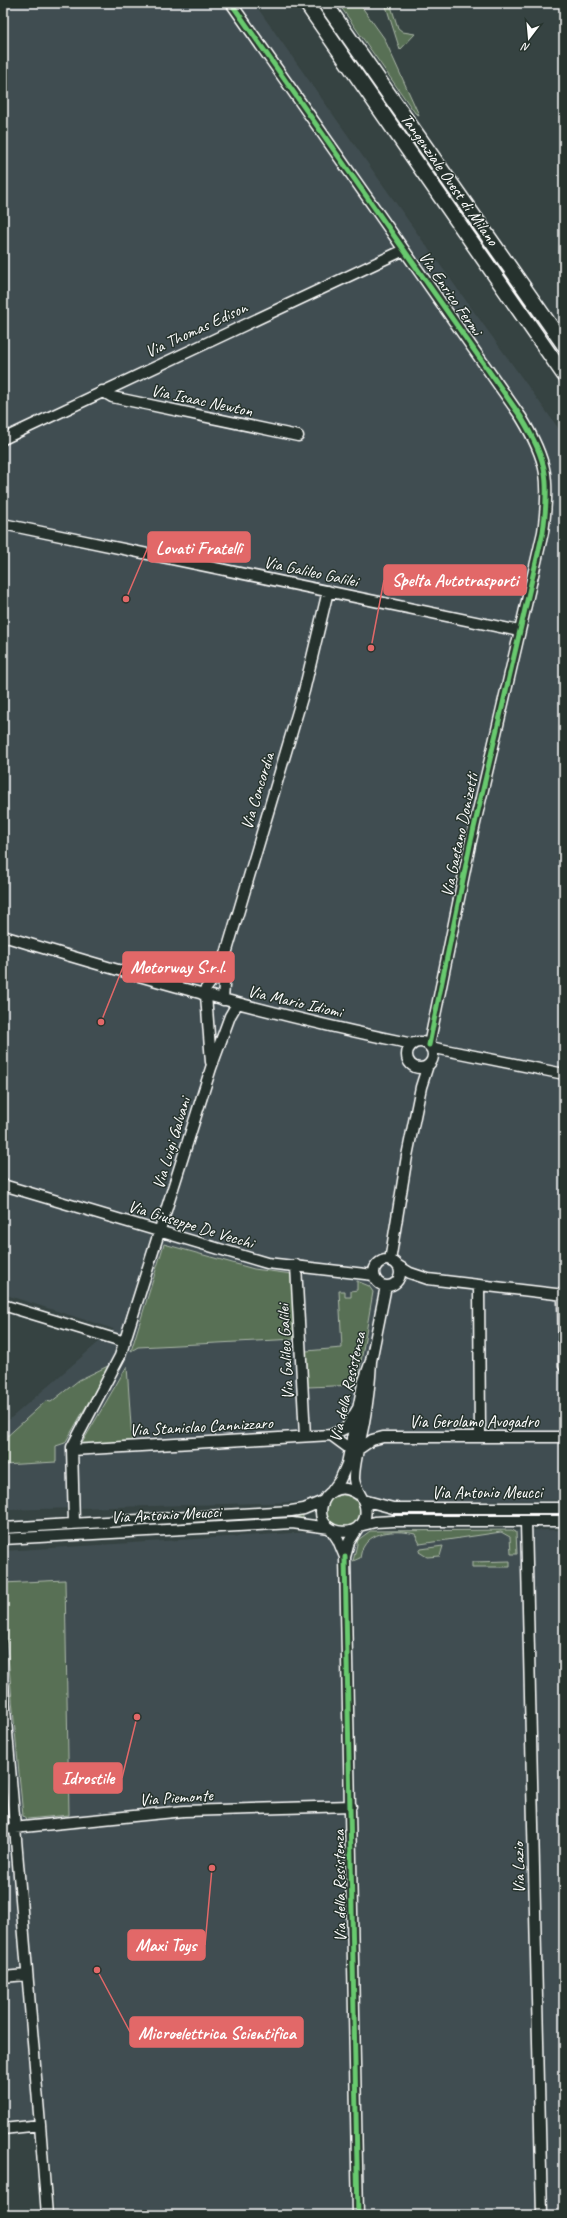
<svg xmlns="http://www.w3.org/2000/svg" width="567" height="2218" viewBox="0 0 567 2218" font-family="Caveat,sans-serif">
<rect width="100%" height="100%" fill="#364342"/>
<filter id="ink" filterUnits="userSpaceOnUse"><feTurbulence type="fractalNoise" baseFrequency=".025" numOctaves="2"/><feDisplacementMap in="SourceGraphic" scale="8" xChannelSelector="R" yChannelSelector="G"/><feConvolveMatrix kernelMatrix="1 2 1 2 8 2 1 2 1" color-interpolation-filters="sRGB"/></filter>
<g filter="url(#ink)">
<path fill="#414e51" d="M3 3H254L422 240 564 436V1500L298 1502 3 1510V1425L114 1329 3 1294Z
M564 1530V2215H55L46 2121 3 2125V1551L310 1532Z"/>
<path fill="#587054" stroke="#acb8aa" d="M338 3H359L384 38 419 115 415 113Z
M385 3H390L398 28 403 32 415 34 400 50Z
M164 1244 254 1269 292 1274 296 1339 138 1347 131 1351Z
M357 1281 369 1286 373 1292 357 1385 308 1387 306 1351 342 1348 339 1291H345V1297H351V1291L357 1290Z
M110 1365 65 1443 56 1446V1462L3 1465V1440L46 1401 51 1402 79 1380Z
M127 1366 132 1441 83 1444 82 1443Z
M326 1512a17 17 0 1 1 34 0a17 17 0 1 1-34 0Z
M303 1514V1520L103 1528 289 1517Z
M397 1514H493V1516H397Z
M512 1530 516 1532 517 1554H511L510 1537 501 1532 420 1544 415 1534C399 1530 373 1530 364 1546 361 1550 361 1554 360 1558L353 1561 358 1540 370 1531Z
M443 1546 440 1556 427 1557 419 1552 421 1549Z
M510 1561V1567H472V1562Z
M65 1580 69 1815 27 1819 23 1816 3 1604V1583Z"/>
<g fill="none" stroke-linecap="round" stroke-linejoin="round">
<defs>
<path id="minor" d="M231 3 521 417C548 461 550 481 543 532L470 845 429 1045
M102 391 112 397 298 436
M3 439 404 250
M3 524 519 631
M3 936C139 977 274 1016 413 1044
M202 994 213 979 223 959
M206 995 211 1062
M223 1000 226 954 304 691 328 591
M407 1055a13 13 0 1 1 26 0a13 13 0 1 1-26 0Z
M430 1047 564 1074
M3 1185 267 1263 374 1275
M374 1273a13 13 0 1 1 26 0a13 13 0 1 1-26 0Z
M390 1261 407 1156 421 1087 428 1065
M296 1265 305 1436
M397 1265 410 1273 428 1279 564 1295
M479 1285 480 1437
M563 1295 564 1366
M3 1305 125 1342
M331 1435 350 1449
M359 1449 372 1440 383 1437H564
M72 1450 331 1435 346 1428 358 1408
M332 1491 340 1480 347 1464 363 1384 371 1361 386 1286
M358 1494C350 1489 342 1486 333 1491 327 1494 324 1499 322 1505 313 1539 372 1542 365 1506 363 1496 355 1490 354 1479 354 1460 361 1440 364 1422 368 1401 370 1381 371 1361
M363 1500 393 1508H564
M526 1521 542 2215
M74 1523 72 1447 120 1356 211 1068 230 1016 237 1004
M359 1526 375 1522 393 1521H564
M3 1528 291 1511 304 1509 323 1501
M330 1528 338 1540 345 1557
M3 1539 292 1523 330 1528
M3 1685 40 2125 3 2129
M3 1829 184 1811 351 1806
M3 1977 26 1975
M40 2125 47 2215
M358 2215 345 1557 349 1542 359 1526"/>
<path id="highway" d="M306 3 564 375
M325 3 564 345"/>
</defs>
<use href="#minor" stroke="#fff" stroke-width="13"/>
<use href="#highway" stroke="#fff" stroke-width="17"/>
<use href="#minor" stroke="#26332d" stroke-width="10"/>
<use href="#highway" stroke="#26332d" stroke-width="14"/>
<defs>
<path id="cycleway" d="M231 3 521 417C548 461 550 481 543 532L470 845 429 1045
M345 1557 358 2215"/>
</defs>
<use href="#cycleway" stroke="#26332d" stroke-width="8"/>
<use href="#cycleway" stroke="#67ca6e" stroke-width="5"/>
</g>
</g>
<g text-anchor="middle" stroke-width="3" stroke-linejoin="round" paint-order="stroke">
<g font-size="17" fill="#fff" stroke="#26332d">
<text transform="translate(450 179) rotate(55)" y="6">Tangenziale Ovest di Milano</text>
<text transform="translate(451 293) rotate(55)" y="6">Via Enrico Fermi</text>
<text transform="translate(196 329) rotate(-25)" y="6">Via Thomas Edison</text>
<text transform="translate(202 400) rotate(12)" y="6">Via Isaac Newton</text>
<text transform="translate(311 571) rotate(12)" y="6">Via Galileo Galilei</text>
<text transform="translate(257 791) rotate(-73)" y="6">Via Concordia</text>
<text transform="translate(459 835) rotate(-78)" y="6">Via Gaetano Donizetti</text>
<text transform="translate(295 1001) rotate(13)" y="6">Via Mario Idiomi</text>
<text transform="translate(171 1143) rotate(-73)" y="6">Via Luigi Galvani</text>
<text transform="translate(191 1224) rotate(17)" y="6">Via Giuseppe De Vecchi</text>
<text transform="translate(285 1352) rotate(-93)" y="6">Via Galileo Galilei</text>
<text transform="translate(347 1387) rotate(-77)" y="6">Via della Resistenza</text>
<text x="474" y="1427">Via Gerolamo Avogadro</text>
<text transform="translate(201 1426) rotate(-3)" y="6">Via Stanislao Cannizzaro</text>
<text x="487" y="1498">Via Antonio Meucci</text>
<text transform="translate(166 1514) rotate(-3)" y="6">Via Antonio Meucci</text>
<text transform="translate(176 1797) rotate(-4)" y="6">Via Piemonte</text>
<text transform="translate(518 1868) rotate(-91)" y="6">Via Lazio</text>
<text transform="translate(339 1886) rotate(-91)" y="6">Via della Resistenza</text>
</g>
</g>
<path fill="none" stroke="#e26868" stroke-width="1.5" d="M126 599L148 547M371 648L384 580M101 1022L123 967M137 1717L122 1778M212 1868L205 1945M97 1970L130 2032"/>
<g fill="#e26868" stroke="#26332d" stroke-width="1.5">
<circle cx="126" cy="599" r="4"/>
<circle cx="371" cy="648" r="4"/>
<circle cx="101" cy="1022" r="4"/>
<circle cx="137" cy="1717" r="4"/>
<circle cx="212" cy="1868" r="4"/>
<circle cx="97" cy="1970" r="4"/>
</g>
<g fill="#e26868" stroke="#e26868" stroke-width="1.5">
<rect x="148" y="532" width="102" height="30" rx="4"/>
<rect x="384" y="565" width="142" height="30" rx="4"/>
<rect x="123" y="952" width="111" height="30" rx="4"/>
<rect x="54" y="1763" width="68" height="30" rx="4"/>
<rect x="128" y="1930" width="77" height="30" rx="4"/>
<rect x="130" y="2017" width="173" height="30" rx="4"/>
</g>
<g font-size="18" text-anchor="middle" font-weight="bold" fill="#fff">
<text x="199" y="554">Lovati Fratelli</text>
<text x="455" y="586">Spelta Autotrasporti</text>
<text x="178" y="973">Motorway S.r.l.</text>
<text x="88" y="1784">Idrostile</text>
<text x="166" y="1951">Maxi Toys</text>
<text x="217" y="2039">Microelettrica Scientifica</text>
</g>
<rect width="567" height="2218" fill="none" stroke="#26332d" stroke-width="16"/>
<rect x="8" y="8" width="551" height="2202" fill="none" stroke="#fff" stroke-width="1.5" filter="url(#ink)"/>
<g transform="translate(529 38) rotate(196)" stroke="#26332d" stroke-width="3" paint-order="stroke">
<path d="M0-3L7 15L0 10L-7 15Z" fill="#ffffff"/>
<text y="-6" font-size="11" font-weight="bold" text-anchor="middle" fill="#ffffff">N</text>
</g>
</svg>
